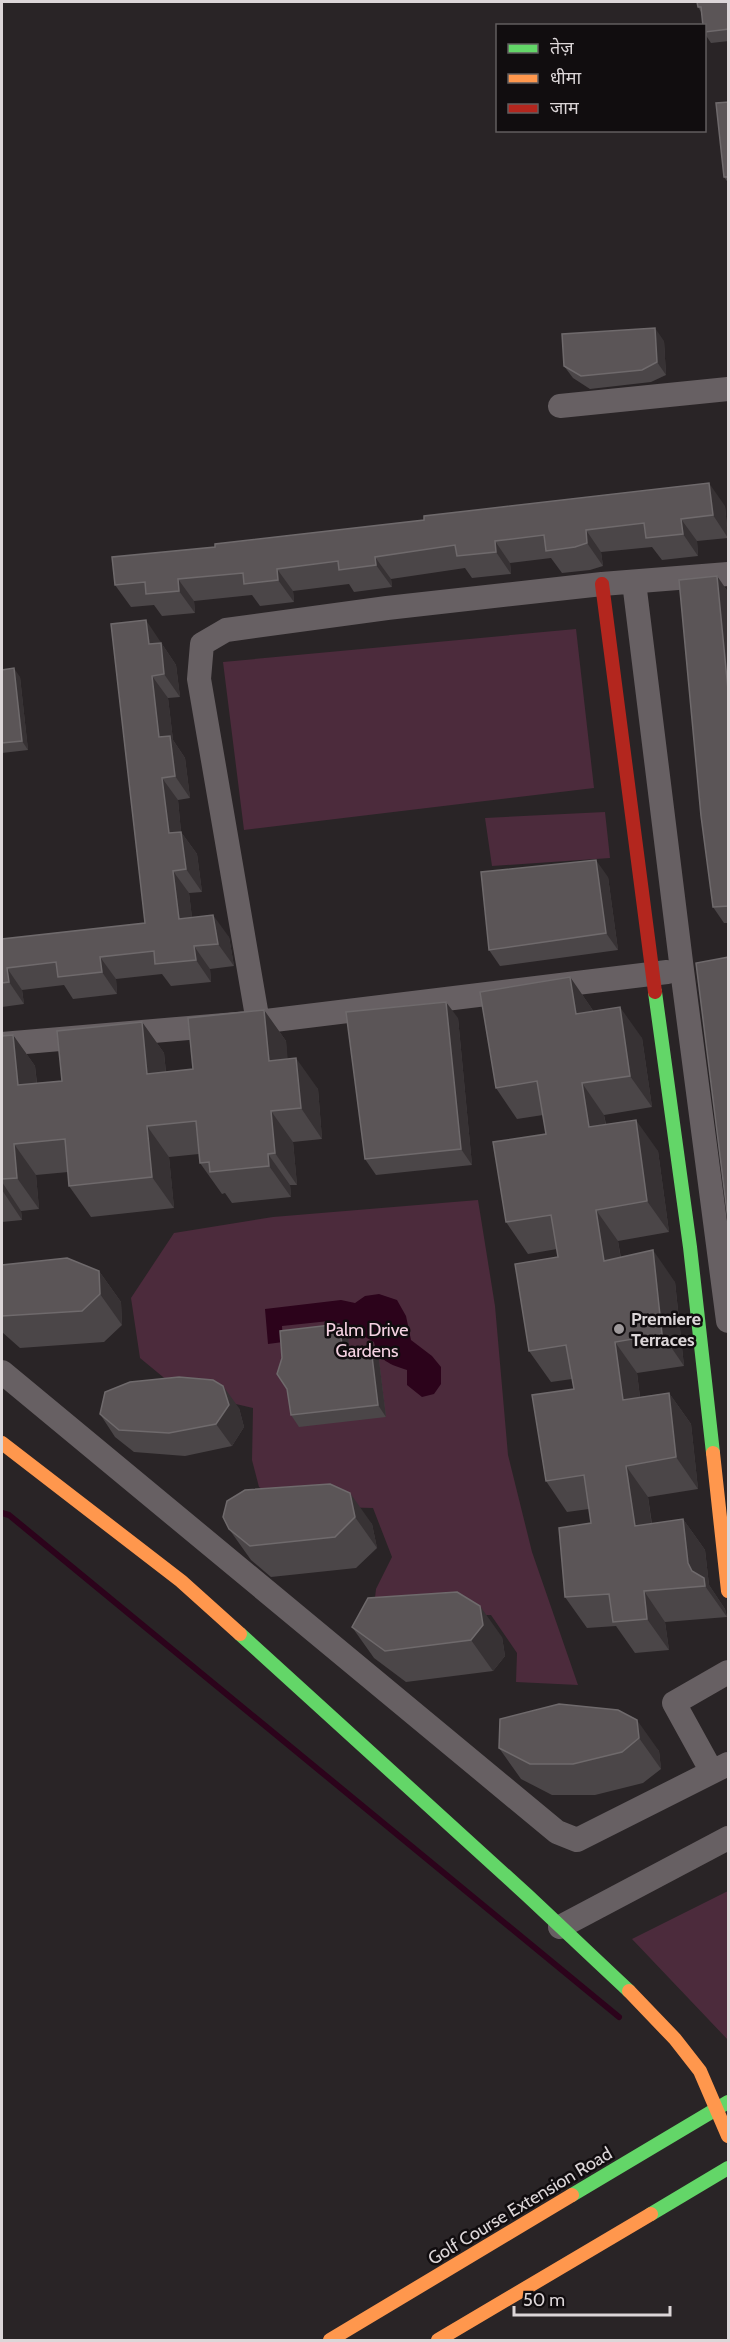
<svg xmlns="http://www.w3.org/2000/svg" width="730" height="2342" viewBox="0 0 730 2342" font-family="Cabin,'Noto Sans Devanagari',sans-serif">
<rect width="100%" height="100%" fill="#292426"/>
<path fill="#4c2b3c" d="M576 629 594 788 244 830 223 662Z
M605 812 610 858 492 866 485 818Z
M478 1200 495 1306 508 1455 532 1552 578 1685 516 1682 517 1653 491 1615H443L374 1606 376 1589 392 1557 373 1508 292 1506 259 1487 252 1460 253 1408 180 1391 140 1358 131 1298 174 1233 273 1217Z
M728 1891V2040L632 1939Z"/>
<path fill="#2c031b" d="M379 1294 397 1300 406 1316 411 1340 432 1356 441 1367V1384L434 1394 422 1397 407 1385V1370C391 1365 377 1360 374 1342L365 1337 353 1338 348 1331 330 1332 329 1321 282 1326 283 1342 268 1344 265 1309 341 1300 355 1303 365 1296Z"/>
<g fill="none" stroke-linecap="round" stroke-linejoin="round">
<path stroke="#2c031b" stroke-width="6" d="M2 1513 9 1515 619 2017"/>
<path stroke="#676063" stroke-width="24" d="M560 406 728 389
M634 582 682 970 728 1321
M258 1022 199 679 202 644 226 630 387 608 602 584 728 574
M2 1044 258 1022 667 972
M2 1372 557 1832 577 1840 728 1764
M712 1772 674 1703 728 1672
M560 1927 728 1838"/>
<path stroke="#63d668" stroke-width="14" d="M655 992 690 1247 713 1453
M240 1634 528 1896 629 1991
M572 2195 728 2102
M651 2214 728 2168"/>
<path stroke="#ff974d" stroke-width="14" d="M2 1443 181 1581 240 1634
M713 1453 728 1591
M629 1991 675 2039 700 2071 728 2136
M330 2340 572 2195
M438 2340 651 2214"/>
<path stroke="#b3261e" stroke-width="14" d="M602 584 655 992"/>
</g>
<path fill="#4b4648" d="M729 2V41L711 43 705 34V26L701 12 698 7Z
M729 102V184L724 177Z
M664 341 666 375 651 382 590 389 573 378 564 366Z
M725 506 728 538 697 541 698 556 662 560 652 547 601 552 603 566 590 570 562 573 551 558 510 563 511 574 472 578 465 568 391 579 392 587 354 592 349 584 293 591 294 602 260 606 252 595 194 601 195 613 162 616 154 605 131 607 115 585Z
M717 576 728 592 729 598V923H724L713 907Z
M111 624 161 642 162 644 176 665 180 697 168 698 173 740 185 758 190 798 178 800 181 832 197 854 202 892 189 893 192 918 229 937 234 966 210 969 211 982 171 986 162 974 116 979 117 994 73 999 64 985 22 990 24 1004 2 1007V939L145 923Z
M2 670 20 677 28 750 2 753Z
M608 877 618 950 500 966 489 950Z
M570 977 592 1009 593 1011 642 1038 652 1107 604 1115 606 1124 658 1151 669 1232 618 1241 621 1258 675 1282 684 1366 637 1373 640 1397 669 1393 691 1424 698 1489 648 1497 652 1524 683 1519 705 1550 709 1585 725 1609 727 1617 665 1622 669 1650 635 1653 616 1626 587 1628 565 1597 591 1523 589 1509 567 1512 546 1481 574 1389 572 1379 551 1382 529 1351 558 1257 557 1249 528 1254 506 1222 546 1134 543 1115 517 1119 496 1088Z
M264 1010 286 1041 287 1059 318 1089 322 1139 293 1142 297 1185H290L291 1197 232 1203 225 1193 222 1194 200 1163 199 1154 169 1157 174 1208 91 1217 69 1186 68 1172 36 1175 39 1209 21 1211 22 1220 2 1222V1036L13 1035 35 1066 37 1083 62 1081 142 1022 164 1053 166 1072 193 1069Z
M458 1018 472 1165 376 1175 365 1159Z
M2 1265 99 1271 121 1302 122 1325 104 1342 20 1348 2 1332Z
M348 1336 349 1350 379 1360 386 1417 299 1427 291 1415Z
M239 1408 244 1427 232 1446 185 1456 134 1452 115 1437 100 1414Z
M330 1484 372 1524 377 1548 356 1568 271 1577 251 1560 229 1529Z
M352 1627 502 1637 505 1656 493 1671 406 1682 374 1658Z
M618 1710 659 1751 661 1769 643 1783 595 1795H552L521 1779 499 1748Z"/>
<path fill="#373234" d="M655 328 664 341 666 375 657 362Z
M709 483 725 506 728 538 713 515Z
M681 519 697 541 698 556 683 534Z
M586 530 601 552 603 566 587 543Z
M495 541 510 563 511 574 496 552Z
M375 557 391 579 392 587 376 565Z
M277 569 293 591 294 602 278 580Z
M717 576 728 592 729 598V700Z
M178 579 194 601 195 613 179 591Z
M146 620 176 665 180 697 164 674 149 644Z
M14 668 20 677 28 750 22 741Z
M152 676 168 698 173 740 185 758 190 798 175 776 159 737Z
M162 778 178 800 181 832 197 854 202 892 186 869 169 833Z
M596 860 608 877 618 950 606 933Z
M173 871 189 893 195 941 179 919Z
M213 915 229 937 234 966 218 944Z
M194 946 210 969 211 982 196 960Z
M100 957 116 979 117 994 102 972Z
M7 968 22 990 24 1004 9 982Z
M570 977 592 1009 598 1045 576 1014Z
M446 1002 458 1018 472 1165 461 1149Z
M620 1007 642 1038 652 1107 630 1076Z
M264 1010 286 1041 291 1092 269 1061Z
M142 1022 164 1053 169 1105 147 1074Z
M13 1035 35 1066 40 1116 18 1085Z
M296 1058 318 1089 322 1139 301 1108Z
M582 1083 604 1115 611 1158 589 1127Z
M271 1111 293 1142 297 1185 275 1153Z
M636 1120 658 1151 669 1232 647 1201Z
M147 1126 169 1157 174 1208 152 1177Z
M14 1144 36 1175 39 1209 17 1178Z
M268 1154 290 1185 291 1197 269 1166Z
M2 1182 21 1211 22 1220 2 1190Z
M596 1210 618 1241 626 1293 604 1261Z
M653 1250 675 1282 684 1366 662 1334Z
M99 1271 121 1302 122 1325 100 1294Z
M339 1324 348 1336 351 1363 343 1351Z
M615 1342 637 1373 644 1431 623 1400Z
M371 1348 379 1360 386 1417 378 1405Z
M223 1386 239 1408 244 1427 232 1446 216 1424Z
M669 1393 691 1424 698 1489 676 1457Z
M626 1466 648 1497 656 1558 635 1526Z
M350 1493 372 1524 377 1548 355 1517Z
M683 1519 705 1550 709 1585 725 1609 727 1617 705 1586 692 1571 688 1563Z
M644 1591 665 1622 669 1650 647 1619Z
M480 1606 502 1637 505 1656 493 1671 471 1640Z
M637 1720 659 1751 661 1769 639 1738Z"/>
<path fill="#5b5557" stroke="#6f6a6c" stroke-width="1.5" d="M697 2H729V29L705 32V26H703L701 7H698Z
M729 102V177H724L716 103Z
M655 328 657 362 642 370 581 376 564 366 562 334Z
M709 483 713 515 681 519 683 534 646 538 644 523 586 530 587 543 575 547 546 551 544 535 495 541 496 552 457 556 455 545 375 557 376 565 339 570 338 561 277 569 278 580 244 584 243 573 178 579 179 591 146 594 145 582 115 585 112 557 215 547V544L424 520V516Z
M717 576 729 700V906L713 907 701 816 679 580Z
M146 620 149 644 161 643 164 674 152 676 159 737 170 736 175 776 162 778 169 833 181 832 186 869 173 871 179 919 213 915 218 944 194 946 196 960 155 964 154 951 100 957 102 972 58 977 56 962 7 968 9 982 2 983V939L145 923 111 624Z
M14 668 22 741 2 743V670Z
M596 860 606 933 489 950 481 872Z
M729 957V1228L696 963Z
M570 977 576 1014 620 1007 630 1076 582 1083 589 1127 636 1120 647 1201 596 1210 604 1261 653 1250 662 1334 615 1342 623 1400 669 1393 676 1457 626 1466 635 1526 683 1519 688 1563 692 1571 704 1578 705 1586 644 1591 647 1619 613 1622 609 1594 565 1597 559 1528 591 1523 584 1475 546 1481 532 1395 574 1389 566 1345 529 1351 515 1264 558 1257 551 1215 506 1222 493 1142 546 1134 537 1081 496 1088 480 992Z
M446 1002 461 1149 365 1159 346 1012Z
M264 1010 269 1061 296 1058 301 1108 271 1111 275 1153 268 1154 269 1166 210 1172 209 1162 200 1163 196 1121 147 1126 152 1177 69 1186 65 1139 14 1144 17 1178 2 1179V1036L13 1035 18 1085 62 1081 57 1031 142 1022 147 1074 193 1069 188 1018Z
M67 1258 99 1271 100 1294 82 1311 2 1316V1265Z
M339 1324 343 1351 371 1348 378 1405 291 1415 287 1389 277 1374 282 1358 280 1331Z
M179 1377 213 1380 223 1386 229 1405 216 1424 169 1433 119 1430 100 1414 105 1392 130 1382Z
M330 1484 350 1493 355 1517 335 1537 250 1546 229 1529 223 1517 227 1501 245 1490Z
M457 1592 480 1606 483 1625 471 1640 385 1651 352 1627 368 1598Z
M559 1704 618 1710 637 1720 639 1738 622 1752 573 1764H530L499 1748 500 1719Z"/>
<circle fill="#9d989a" stroke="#110d0f" stroke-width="2" cx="619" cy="1329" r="6"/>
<g text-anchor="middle" stroke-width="5" stroke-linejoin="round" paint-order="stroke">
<g font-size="18" font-weight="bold" fill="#dcd6d8" stroke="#110d0f" text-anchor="start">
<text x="631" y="1325">Premiere<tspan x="631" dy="21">Terraces</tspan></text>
</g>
<g font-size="18" fill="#f5d2e2" stroke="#110d0f">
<text x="367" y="1336">Palm Drive<tspan x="367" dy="21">Gardens</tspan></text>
</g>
<g font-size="18" fill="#dcd6d8" stroke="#110d0f">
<text transform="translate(520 2206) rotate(-31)" y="6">Golf Course Extension Road</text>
</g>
</g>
<rect width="730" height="2342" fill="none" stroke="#dcd6d8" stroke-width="6"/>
<rect x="496" y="24" width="210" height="108" fill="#110d0f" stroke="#625d5f" stroke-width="1.5"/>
<rect x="508" y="44" width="30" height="9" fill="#63d668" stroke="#625d5f" stroke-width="1.5"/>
<text x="550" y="54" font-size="18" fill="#dcd6d8">तेज़</text>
<rect x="508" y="74" width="30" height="9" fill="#ff974d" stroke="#625d5f" stroke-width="1.5"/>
<text x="550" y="84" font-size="18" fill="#dcd6d8">धीमा</text>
<rect x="508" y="104" width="30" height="9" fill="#b3261e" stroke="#625d5f" stroke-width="1.5"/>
<text x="550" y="114" font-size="18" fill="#dcd6d8">जाम</text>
<path d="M514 2306v9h156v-9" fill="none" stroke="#dcd6d8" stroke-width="3"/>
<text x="523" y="2306" font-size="18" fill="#dcd6d8" stroke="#110d0f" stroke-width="4.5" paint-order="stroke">50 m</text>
</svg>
